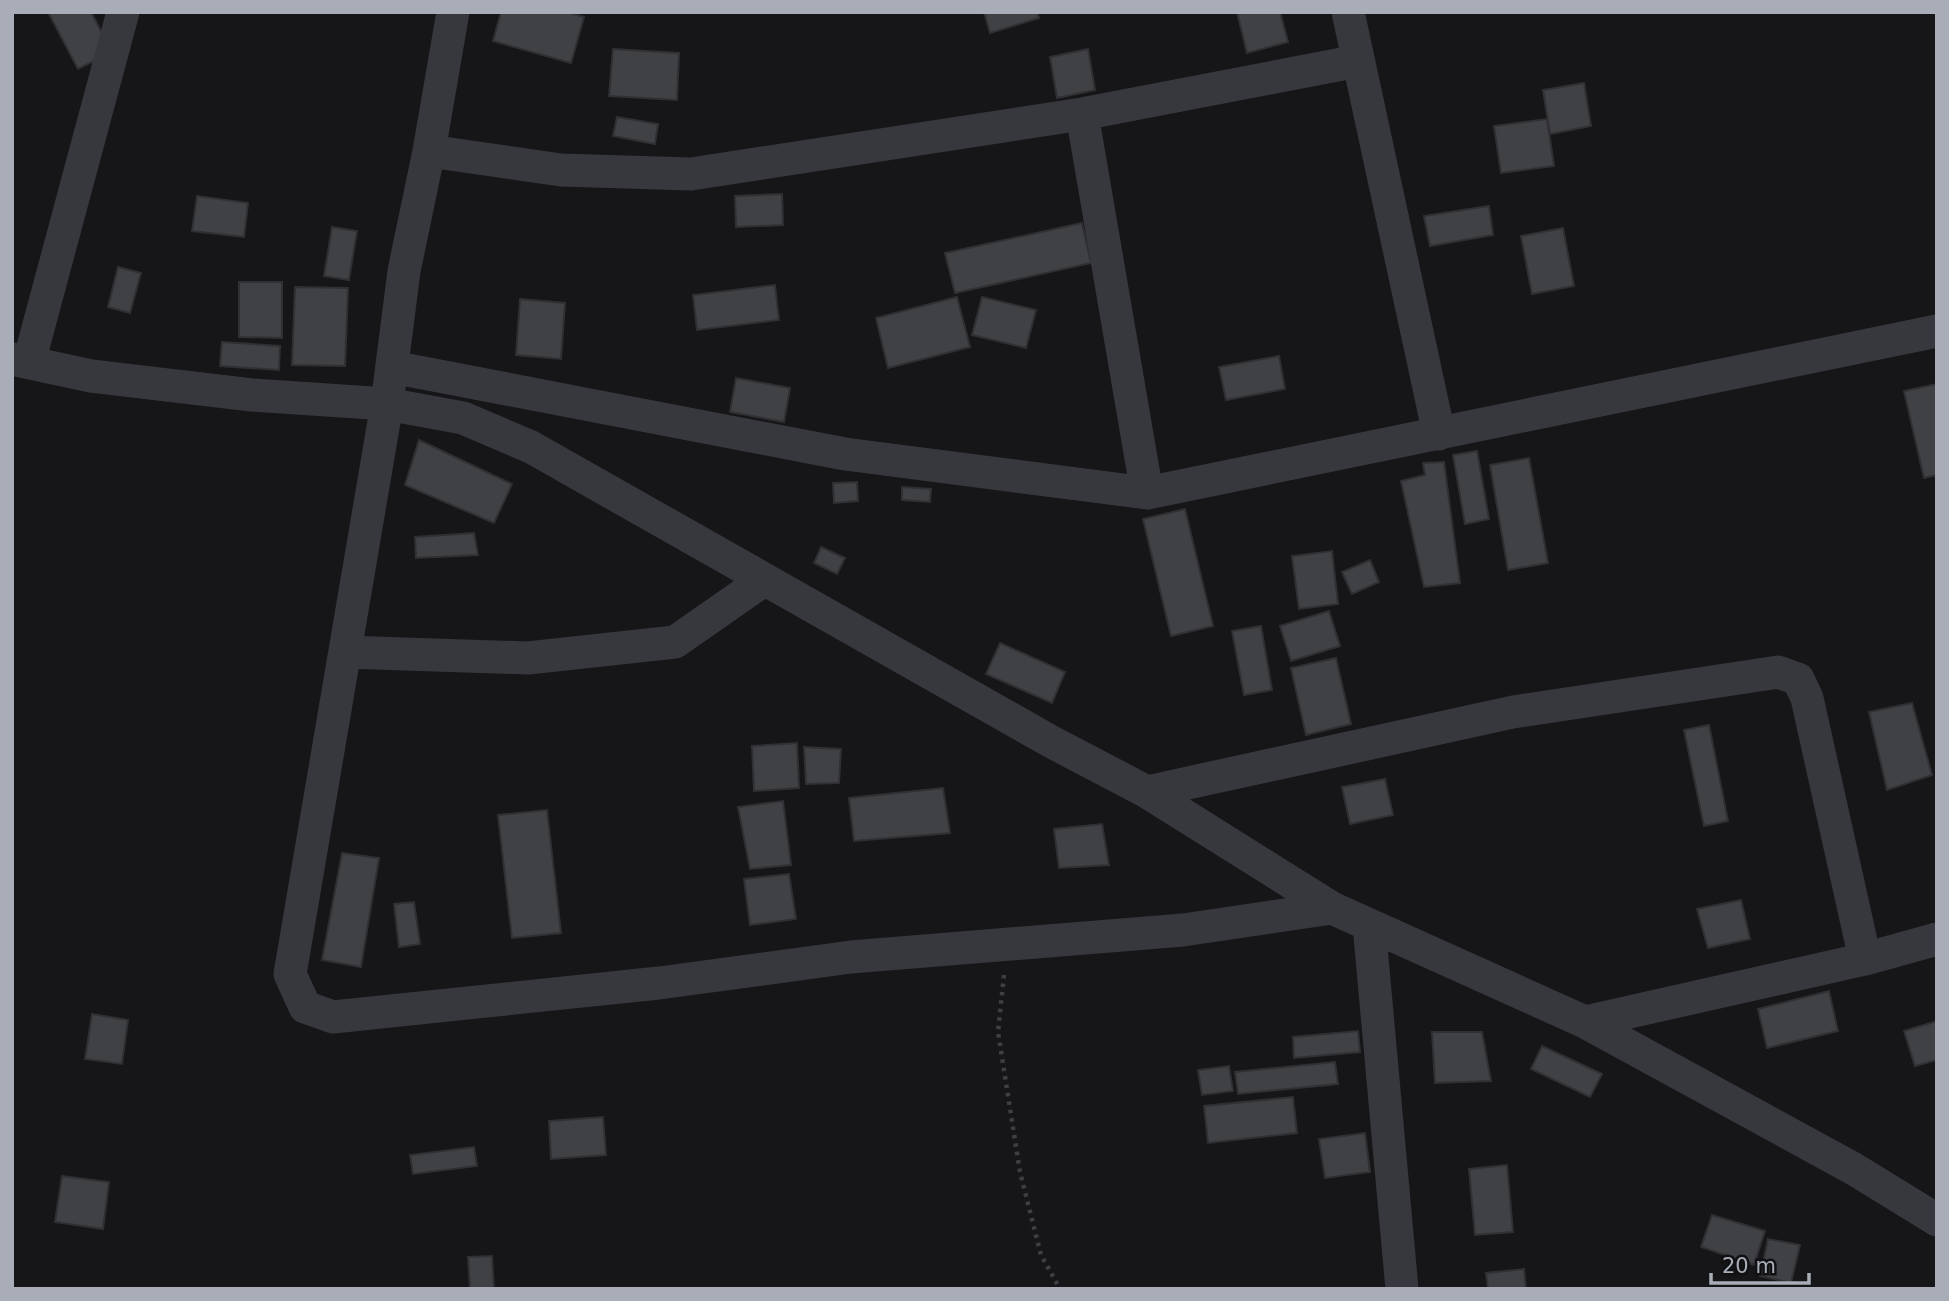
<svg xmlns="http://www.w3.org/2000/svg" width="1949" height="1301" viewBox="0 0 1949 1301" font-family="'DejaVu Sans',sans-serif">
<rect width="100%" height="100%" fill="#161618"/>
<path fill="#404145" stroke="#303034" stroke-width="2" d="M48 12H91L112 52 78 69Z
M501 12H567L584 17 571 63 493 41Z
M984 12H1037L1039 18 990 33Z
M1237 12H1280L1288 42 1247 53Z
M613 49 679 53 677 100 609 96Z
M1088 49 1095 90 1057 98 1050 57Z
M1584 83 1591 126 1550 134 1543 90Z
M617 117 658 124 655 144 613 136Z
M1547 119 1554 166 1501 173 1494 126Z
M782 194 783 225 736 227 735 196Z
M197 196 248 203 244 237 192 231Z
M1489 206 1493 235 1430 246 1424 216Z
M1082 223 1091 263 955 293 945 253Z
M332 227 357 231 349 280 324 276Z
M1563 228 1574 286 1532 294 1521 236Z
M118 267 141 273 130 313 108 307Z
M239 282H282V338L239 337Z
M775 285 779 320 697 330 693 295Z
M295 287 348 288 345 366 292 365Z
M957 297 970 347 888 368 876 318Z
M982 297 1036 310 1026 348 972 335Z
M520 299 565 303 561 359 516 355Z
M222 342 280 346 279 370 220 366Z
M1279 356 1285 389 1226 400 1219 367Z
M736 378 790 388 784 422 730 412Z
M1937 384V475L1924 478 1904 391Z
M419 440 512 484 494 523 405 485Z
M1477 451 1489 519 1465 524 1453 455Z
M1529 458 1548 563 1508 570 1490 465Z
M1444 462 1460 583 1424 587 1401 481 1425 475 1423 463Z
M857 482 858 501 834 503 833 483Z
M902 487 931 489 930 502 902 500Z
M1185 509 1213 626 1171 636 1143 519Z
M474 533 478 555 416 558 415 537Z
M821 547 845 558 837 574 814 563Z
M1332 551 1338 604 1299 609 1292 556Z
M1370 560 1379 582 1352 594 1342 572Z
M1329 611 1340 646 1291 661 1280 626Z
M1261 626 1272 690 1244 695 1232 631Z
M1000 643 1065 672 1052 703 986 674Z
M1336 658 1351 724 1306 735 1291 668Z
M1912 703 1932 775 1887 790 1869 712Z
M1709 725 1728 821 1704 826 1684 730Z
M797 743 799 788 754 791 752 746Z
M804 747 841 749 839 783 806 784Z
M1385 779 1393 815 1350 824 1342 787Z
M943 788 950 833 854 841 849 798Z
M783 801 791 865 750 869 738 807Z
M547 810 561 933 512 938 498 815Z
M1102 824 1109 865 1059 868 1054 829Z
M342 853 379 858 361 967 322 960Z
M789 874 796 919 750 925 744 879Z
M1741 900 1750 939 1708 948 1697 909Z
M414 902 420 944 399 947 394 904Z
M1829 991 1838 1031 1767 1048 1758 1009Z
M92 1014 128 1020 122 1064 85 1059Z
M1937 1021V1060L1915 1066 1904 1031Z
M1358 1031 1360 1052 1294 1058 1293 1037Z
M1432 1032H1482L1491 1081 1435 1083Z
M1542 1046 1602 1074 1590 1097 1531 1069Z
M1335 1062 1338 1084 1238 1094 1235 1072Z
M1229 1066 1233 1091 1202 1095 1198 1070Z
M1293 1097 1297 1133 1208 1143 1204 1106Z
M603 1117 606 1155 551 1159 549 1121Z
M1365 1133 1370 1172 1325 1178 1319 1139Z
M474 1147 477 1166 413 1174 410 1155Z
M1507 1165 1513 1232 1475 1235 1469 1169Z
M62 1176 109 1182 103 1229 55 1222Z
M1712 1215 1765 1231 1754 1265 1701 1247Z
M1768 1239 1800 1245 1791 1283 1760 1276Z
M492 1256 494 1289H470L468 1257Z
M1524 1269 1526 1289H1488L1486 1273Z"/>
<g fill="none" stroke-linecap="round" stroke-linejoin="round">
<path stroke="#3d3f44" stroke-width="4.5" stroke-dasharray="3.5 5" stroke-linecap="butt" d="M1004 975 998 1032 1020 1172 1041 1255 1060 1289"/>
<path stroke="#37383d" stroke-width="33" d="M453 12 429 151 404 271 387 404 290 974 305 1007 333 1017 659 983 851 957 1183 930 1332 908
M1348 12 1439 434
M1082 114 1147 493
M429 151 561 170 691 174 1082 114 1358 61
M12 359 91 376 252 395 387 404 463 418 531 447 1050 741 1147 792 1332 908 1585 1022 1854 1169 1937 1220
M29 362 123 12
M392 367 845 454 1147 493 1937 331
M345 652 528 658 675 642 764 580
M1147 792 1513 712 1778 672 1798 679 1807 698 1865 959
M1369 925 1402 1289
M1585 1022 1865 959 1937 939"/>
</g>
<rect width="1949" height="1301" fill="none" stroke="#a8adb8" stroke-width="28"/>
<path d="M1711 1273v10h98v-10" fill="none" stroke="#a8adb8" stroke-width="3.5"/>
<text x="1722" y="1273" font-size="21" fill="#a8adb8" stroke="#111113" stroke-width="5" paint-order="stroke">20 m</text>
</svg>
